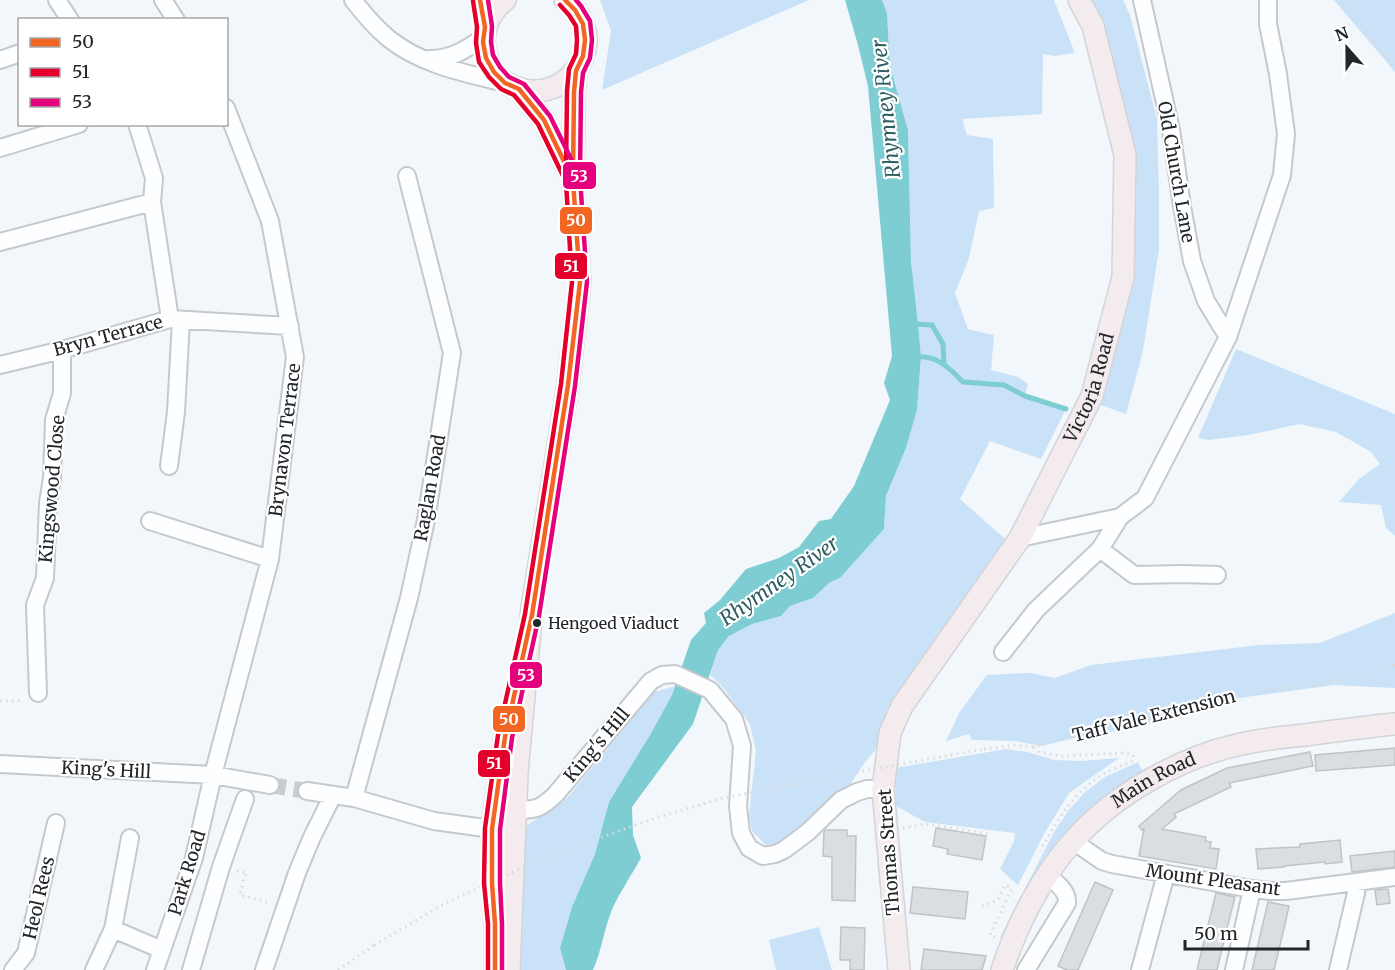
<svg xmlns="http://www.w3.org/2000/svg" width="1395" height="970" viewBox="0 0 1395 970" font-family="Merriweather,serif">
<rect width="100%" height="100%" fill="#f2f7fc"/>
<path fill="#cae2f8" d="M600 0H809L602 90 611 31Z
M882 0H1054L1075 53 1055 56 1043 54 1042 114 962 119 967 135 993 139 994 208 979 211 969 258 955 293 968 329 994 335 991 370 1018 377 1028 384 1025 396 1066 409 1041 459 990 441 960 499 1006 540 878 747 866 761 847 789 811 818 781 845 768 847 752 831 749 815 756 751 750 724 722 686 710 675 718 650 729 636 752 624 781 616 790 606 813 598 830 581 840 578 884 529 886 496 906 448 917 410 921 356 918 324 911 261 908 130 890 66 887 13Z
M1092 0H1123L1130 15 1157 119 1159 190V250L1143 351 1126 414 1098 404 1124 309 1136 184 1127 115 1102 24Z
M1334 0H1395V72Z
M1236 349 1395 414V536L1386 528 1381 505 1339 502 1359 479 1380 464 1371 452 1336 432 1299 424 1249 435 1209 440 1198 438Z
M1395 613V688L1334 685 1246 697 1194 707 1157 721 1130 729 1083 736 1041 746 1015 741 972 740 969 734 946 741 959 713 987 675 1029 673 1055 678 1091 665 1259 645 1320 643Z
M675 686 672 695 650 735 609 802 595 854 572 907 560 948 566 970H518L523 926 520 883V830L567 798 654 692Z
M1006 749 1027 752 1054 760 1080 761 1119 758 1069 793 1044 834 1018 885 1000 869 1014 841 1015 833 925 822 896 806 895 768Z
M1138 762 1143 772 1122 785 1094 806 1075 825 1003 939 1000 937 1054 832 1068 811 1085 792 1105 777Z
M819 927 832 970H776L769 940Z"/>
<path fill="#7dcdd3" d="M845 0H882L887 13 890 66 908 130 911 261 918 324 921 356 917 410 906 448 886 496 884 529 840 578 830 582 813 598 790 606 781 616 752 624 729 636 718 650 693 724 632 807 633 835 641 858C632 874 621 891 613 907 604 928 602 950 593 970H566L560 948 572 907 595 854 609 802 650 735 672 695 691 640 706 623 704 613 720 600 746 569 779 558 799 547 819 521 831 519 854 486 890 400 884 383 892 356 868 86 858 45Z"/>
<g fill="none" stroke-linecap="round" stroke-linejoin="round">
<path stroke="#7dcdd3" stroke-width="5" d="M911 324 932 325 943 344 944 362
M913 357C938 355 947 366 963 382L1004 385 1025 396 1066 409"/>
</g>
<path fill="#dadee2" stroke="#bfc3c7" stroke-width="1.5" d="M1395 748V765L1316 771 1315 755Z
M1310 752 1313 766 1229 783 1231 787 1174 814 1176 817 1162 829 1206 837 1205 841 1211 842 1210 848 1219 849 1216 869 1139 856 1144 829 1142 830 1139 826 1181 790 1227 768Z
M936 828 986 836 982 860 947 854 948 849 933 846Z
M825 830H847V836H856L855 901 832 900V857L823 856 824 832Z
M1340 840 1342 862 1325 864V862L1284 866V867L1258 869 1256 849 1300 847V844Z
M1395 851V867L1352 872 1350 856Z
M1095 882 1113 890 1078 970H1067L1058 966Z
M913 887 968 892 965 919 910 913Z
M1388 889 1390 903 1377 905 1375 890Z
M1216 893 1235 897 1225 936 1217 970H1197Z
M1268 902 1289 906 1286 920 1274 970H1252Z
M841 927 865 928 864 970H850V960H840Z
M924 949 986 956 982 970H921Z"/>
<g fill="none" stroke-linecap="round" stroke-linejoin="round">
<path stroke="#c8cdd2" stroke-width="16" stroke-dasharray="16 8" stroke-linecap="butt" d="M270 785 307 791"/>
<defs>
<path id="minor" d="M57 0 70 20
M163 0 176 20
M353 0C363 13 375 27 388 38 421 65 465 73 505 83
M1142 0 1171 130 1182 206 1192 261 1206 301 1228 337
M429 59C450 60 467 49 484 37
M0 60 20 53
M137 124 154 178 152 202
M0 148 79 124
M0 242 152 202 170 319
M0 365 62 350 170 319 290 326
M169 466 176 412 181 320
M1120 517 1100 549 1134 575 1183 574 1217 575
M150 521 270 559
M1020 538 1120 517 1145 498 1228 337 1282 175 1286 134 1278 74 1268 24V0
M1003 652 1036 610 1100 549
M38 693 35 605 45 578 48 503 52 478 54 420 62 393V350
M0 764 213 775 270 785
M307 791 354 798 434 821 492 829
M354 798 409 598 426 520 452 353 407 176
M515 810C536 810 540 809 555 795L651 681 662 675 675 674 710 690 734 719 742 746 738 806 741 833 749 848 763 856 775 854 784 850 808 832 841 800 857 792 867 789H883
M1073 841 1102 861 1112 864 1252 889 1270 891H1286L1395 877
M113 929 162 950
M13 970 26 953 56 823
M94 970 113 929 130 838
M155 970 194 858 213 775 270 559 295 357 270 221 226 108
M191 970 221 867 245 799
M264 970 297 873 312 837 333 795
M1026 970 1067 903C1068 891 1056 882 1047 876
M1140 970 1166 874
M1234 970 1252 889
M1338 970 1356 893V883"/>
<g id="major">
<path d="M505 0C490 12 481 30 485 49 487 64 496 78 510 85 560 110 608 52 575 10 572 6 568 3 565 0"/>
<path d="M519 89 544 120 570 174"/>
<path d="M495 970V924L492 883V829L505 737 512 706"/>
<path d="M509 970 517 773 532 608 568 385 580 282 573 180 574 92 576 71"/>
<path id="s1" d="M899 970 883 789 890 733 902 706 1020 538 1092 396 1123 277 1125 155 1093 26 1079 0"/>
<path id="s2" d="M1002 970C1017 925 1042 875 1074 840 1114 795 1179 758 1237 745 1259 740 1282 737 1305 735 1335 731 1365 727 1395 724"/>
</g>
</defs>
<use href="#minor" stroke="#c5c9cd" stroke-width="20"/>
<use href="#major" stroke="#d2d4d8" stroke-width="24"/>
<path stroke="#d8dadc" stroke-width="3" stroke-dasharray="1.5 4.5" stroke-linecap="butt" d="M1347 0 1376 46 1395 66
M0 701H24
M1034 747 1039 752 1061 756 1125 753 1133 755 1134 757 1132 761C1122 766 1111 769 1102 775 1073 792 1056 822 1040 851
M984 749 1015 745 1034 747 1061 739 1130 724 1193 703 1250 693 1336 681 1395 665
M903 828 925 824 990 834
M237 871 247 873 244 878 240 895 270 903
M982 906 998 900 1005 885 1011 887
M995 937 990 935 1012 888
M338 970 374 945"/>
<use href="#minor" stroke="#fdfeff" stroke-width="16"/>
<use href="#major" stroke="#f3ebee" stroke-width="21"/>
<path stroke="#d8dadc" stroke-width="3" stroke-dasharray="1.5 4.5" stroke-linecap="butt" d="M374 945 446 903 548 856 656 818 719 799 868 770 984 749"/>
<defs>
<path id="bus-1" d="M480 0 485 27 483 42 486 58 494 72 505 83 519 89 544 120 573 180 580 282 568 385 532 615 505 737 492 829V883L495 924V970
M565 0 575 10 583 24 585 40 583 56 576 71 574 92 573 176"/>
<path id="bus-2" d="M473 1 477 27 476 43 479 62 489 77 501 89 514 95 538 124 566 182 572 282 561 384 525 614 498 735 485 828 484 883 488 924V970
M560 5 569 15 576 26 577 40 576 54 569 69 567 91 566 176"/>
<path id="bus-3" d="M488 0 492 26 491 42 493 55 500 67 509 77 524 84 550 116 580 177 587 282 575 386 539 616 512 738 500 830V883L502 924V970
M576 0 581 6 590 21 592 40 590 58 583 73 581 92 580 176"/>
</defs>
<use href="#bus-1" stroke="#fff" stroke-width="9"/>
<use href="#bus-2" stroke="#fff" stroke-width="9"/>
<use href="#bus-3" stroke="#fff" stroke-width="9"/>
<use href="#bus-1" stroke="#f26522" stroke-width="4.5"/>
<use href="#bus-2" stroke="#e4002b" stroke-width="4.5"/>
<use href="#bus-3" stroke="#e5007d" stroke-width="4.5"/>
</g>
<circle fill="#222529" stroke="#fff" stroke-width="2" cx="537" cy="623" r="5"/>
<g text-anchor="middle" stroke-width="4.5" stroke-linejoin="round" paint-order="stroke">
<g font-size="16" fill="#222529" stroke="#fff" text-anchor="start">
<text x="548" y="629">Hengoed Viaduct</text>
</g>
<g font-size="18" fill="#222529" stroke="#fff">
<text transform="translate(1176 172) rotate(80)" y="6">Old Church Lane</text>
<text transform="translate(108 336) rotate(-15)" y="6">Bryn Terrace</text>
<text dy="6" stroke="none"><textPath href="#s1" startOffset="639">Victoria Road</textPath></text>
<text transform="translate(285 440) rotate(-83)" y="6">Brynavon Terrace</text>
<text transform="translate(430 488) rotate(-80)" y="6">Raglan Road</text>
<text transform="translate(52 489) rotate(-85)" y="6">Kingswood Close</text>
<text transform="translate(1154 716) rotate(-14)" y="6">Taff Vale Extension</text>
<text transform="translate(597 745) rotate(-50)" y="6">King's Hill</text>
<text transform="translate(106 770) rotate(3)" y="6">King's Hill</text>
<text dy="6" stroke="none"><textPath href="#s2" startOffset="250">Main Road</textPath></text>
<text transform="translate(889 852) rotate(-94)" y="6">Thomas Street</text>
<text transform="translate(187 873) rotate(-73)" y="6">Park Road</text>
<text transform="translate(1213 880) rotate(8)" y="6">Mount Pleasant</text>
<text transform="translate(39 898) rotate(-77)" y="6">Heol Rees</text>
</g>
<g font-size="20" font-style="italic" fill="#2e5e61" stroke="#fff">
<text transform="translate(886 109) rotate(-96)" y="7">Rhymney River</text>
<text transform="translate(779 581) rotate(-35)" y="7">Rhymney River</text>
</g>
</g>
<g stroke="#fff" stroke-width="2">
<rect x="562" y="161" width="35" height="29" rx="6" fill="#e5007d"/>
<rect x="559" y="206" width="34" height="29" rx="6" fill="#f26522"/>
<rect x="554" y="252" width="34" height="28" rx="6" fill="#e4002b"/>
<rect x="509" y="661" width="34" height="28" rx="6" fill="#e5007d"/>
<rect x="492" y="705" width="34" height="28" rx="6" fill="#f26522"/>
<rect x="477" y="749" width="34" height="29" rx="6" fill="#e4002b"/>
</g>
<g font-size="16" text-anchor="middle" font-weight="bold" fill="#fff">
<text x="579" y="182">53</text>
<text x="576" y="226">50</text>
<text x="571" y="272">51</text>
<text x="526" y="681">53</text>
<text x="509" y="725">50</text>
<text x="494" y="769">51</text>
</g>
<rect x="18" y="18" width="210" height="108" fill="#ffffff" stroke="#a7a8a9" stroke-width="1.5"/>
<rect x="30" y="38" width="30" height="9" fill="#f26522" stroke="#a7a8a9" stroke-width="1.5"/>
<text x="72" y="48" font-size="18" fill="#222529">50</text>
<rect x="30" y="68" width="30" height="9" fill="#e4002b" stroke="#a7a8a9" stroke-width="1.5"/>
<text x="72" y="78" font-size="18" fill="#222529">51</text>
<rect x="30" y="98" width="30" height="9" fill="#e5007d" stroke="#a7a8a9" stroke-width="1.5"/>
<text x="72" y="108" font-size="18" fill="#222529">53</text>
<g transform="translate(1347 48) rotate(339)" stroke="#ffffff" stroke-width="4.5" paint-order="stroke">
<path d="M0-4.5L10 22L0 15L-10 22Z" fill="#222529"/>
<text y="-9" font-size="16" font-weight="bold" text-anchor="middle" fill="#222529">N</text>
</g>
<path d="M1185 940v9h123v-9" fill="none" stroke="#222529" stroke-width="3"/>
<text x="1194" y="940" font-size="18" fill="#222529" stroke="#ffffff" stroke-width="4.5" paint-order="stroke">50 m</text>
</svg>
